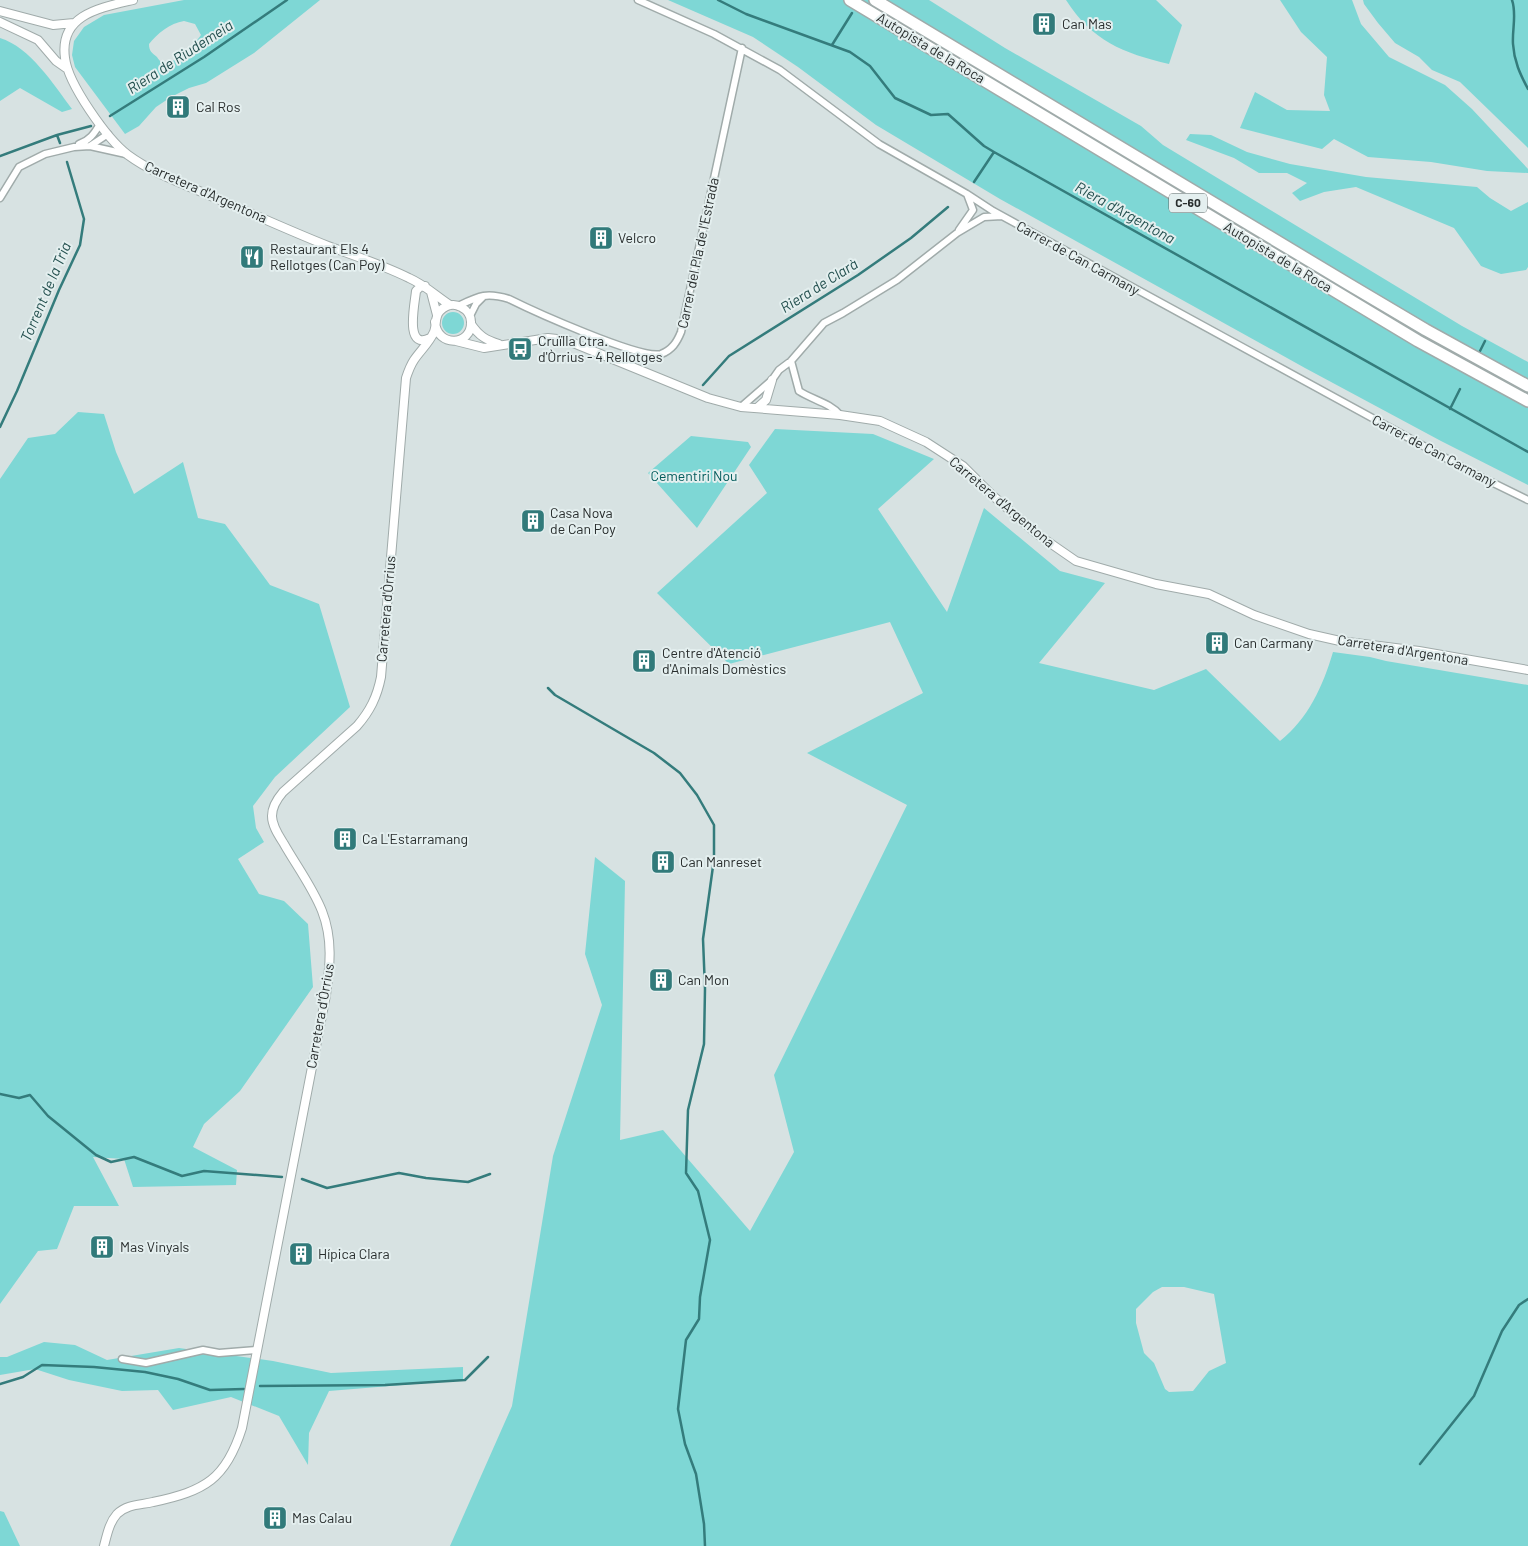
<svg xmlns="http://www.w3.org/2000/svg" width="1528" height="1546" viewBox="0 0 1528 1546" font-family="Barlow,sans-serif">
<rect width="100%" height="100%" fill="#d7e2e2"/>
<path fill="#7ed7d5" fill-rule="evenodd" d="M320 0 254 53 206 83 189 88 171 97 156 107 139 126 125 134 75 67 72 55 74 41 84 27 104 15 184 0ZM184 21 195 24 201 35C196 43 173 66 163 63 161 62 158 59 157 57 152 53 149 51 149 44 157 34 170 23 184 21Z
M668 0H929L1005 48 1141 126 1163 145 1462 326 1528 362V485L1441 441 1305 368 1000 199 876 125 798 67 753 37Z
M1066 0H1156L1182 25 1169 64C1123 53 1092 41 1066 0Z
M1280 0H1352L1361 24 1389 57 1445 85 1472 109 1528 169V173L1487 171 1431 162 1368 157 1334 139 1322 149 1240 128 1255 92 1287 110 1330 111 1324 95 1327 57 1301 32Z
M1363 0H1528V148L1460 82 1432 70 1419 57 1395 43 1378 23 1364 4Z
M0 38C30 47 54 85 72 109L62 112 20 88 0 101Z
M1190 134 1211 135 1247 152 1290 164 1366 177 1477 187 1490 198 1511 211 1528 202V267L1526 270 1501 274 1481 266 1454 228 1356 187 1324 192 1300 201 1292 193 1307 183 1287 173H1259L1234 158 1186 140Z
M442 323a11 11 0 1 1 22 0a11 11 0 1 1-22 0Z
M78 412 104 414 116 452 134 494 183 462 198 518 225 524 270 585 319 604 350 707 275 777 253 806 256 828 264 842 238 859 259 894 284 901 308 924 313 987 240 1091 204 1124 193 1147 237 1170 236 1185 133 1187 124 1159 93 1157 119 1206H74L57 1249 38 1251 0 1304V479L28 438 55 434Z
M775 429 873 434 934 459 878 509 947 612 984 508 1060 571 1105 583 1039 663 1154 690 1206 669 1280 741C1308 719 1323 686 1333 652L1370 657 1386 661 1528 685V1546H450L512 1406 553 1156 602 1005 585 954 595 857 625 881 620 1140 663 1130 750 1231 794 1152 774 1075 907 805 807 753 923 693 890 622 729 664 657 593 767 493 749 465ZM1162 1287H1184L1214 1294 1226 1363 1209 1371 1193 1391 1169 1392 1165 1389 1154 1363 1144 1353 1136 1323V1309L1153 1292Z
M691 436 748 442 751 447 697 528 648 473Z
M44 1342 75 1345 107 1360 179 1348 273 1361 331 1373 463 1367V1380L329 1391 309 1433 308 1465 279 1416 231 1397 173 1410 158 1390 122 1391 69 1380 35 1369 0 1375V1357H7Z
M0 1511 4 1512 20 1546H0Z"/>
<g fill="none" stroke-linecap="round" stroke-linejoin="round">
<path stroke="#347c7c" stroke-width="2.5" d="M718 0 746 14 850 52 870 66 895 98 931 115 948 114 984 146 994 152 1528 452
M1512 0C1517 14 1512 29 1513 44 1514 61 1520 74 1528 89
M832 45 852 13
M110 116 204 57 287 0
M57 135 60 143
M0 156 57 135 91 126
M974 182 994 152
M1479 353 1485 341
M703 385 729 356 858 275 911 238 948 207
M1450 409 1460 389
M0 427 17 391 59 290 80 245 84 219 67 162
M548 688 555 695 654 753 680 773 697 795 714 825V859L703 939 705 989 704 1044 688 1110 686 1173 698 1191 710 1240 700 1297 699 1319 686 1340 678 1409 685 1444 696 1474 704 1524 705 1546
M0 1094 19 1098 30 1095 48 1116 96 1155 111 1162 134 1157 182 1176 204 1171 282 1177
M302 1179 327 1188 399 1173 426 1178 468 1182 490 1174
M0 1384 23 1377 42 1365 94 1367 145 1372 178 1379 210 1390 244 1389
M260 1386 385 1385 465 1380 488 1357
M1420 1464 1474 1396 1502 1331 1519 1305 1528 1299"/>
<defs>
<path id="minor" d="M638 0 714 34 780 70 879 144 967 194 993 211 1473 473 1528 500
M79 144C90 140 94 134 100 124
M90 146 108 134
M0 198 19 167 45 154 74 147 90 146 126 154
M959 230 973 210 967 194
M458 306C479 296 486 292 509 299 531 310 641 360 661 354 672 350 677 342 681 332L742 48
M470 316 476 304 483 297
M791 361 799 391C813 400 830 403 840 415
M741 407 772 380 779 370 791 361 824 323 843 313 897 280 957 233 984 217 1002 216
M122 1359 146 1363 203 1350 219 1353 257 1350"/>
<path id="tertiary" d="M133 0C99 8 59 15 65 58 68 84 107 139 128 155 154 174 184 184 213 197 251 213 290 231 328 246 355 256 383 265 409 278 425 285 436 296 450 305
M0 11 53 25 74 23
M0 22 38 40 56 61 66 68
M425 286 420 287 416 291C415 303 404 351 430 338
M431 292 437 315
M471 324C479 336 486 340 499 344
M456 341 484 348 548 338 566 340 708 398 741 407 840 415 880 421 926 442 963 466 992 495 1037 534 1076 561 1156 584 1209 594 1254 615 1309 634 1340 641 1419 651 1528 670
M757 408 766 400 772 380
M104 1546C107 1535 109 1523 117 1514 127 1504 141 1505 153 1502 205 1491 226 1479 242 1428L326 995C330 966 333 939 322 911 313 888 296 865 284 844 279 836 272 826 272 816 272 807 277 799 283 792L357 726C370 711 377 697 381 677L406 378C408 372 410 366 414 360 420 351 429 343 434 332 437 325 434 317 440 311 446 305 454 303 461 307 467 310 471 316 471 322 472 346 437 348 435 322"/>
<path id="motorway" d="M850 0 1418 341 1528 401
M875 0 1350 285 1426 330 1528 386"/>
</defs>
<use href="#minor" stroke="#a0abaa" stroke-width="9"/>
<use href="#tertiary" stroke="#a0abaa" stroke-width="10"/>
<use href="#motorway" stroke="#a0abaa" stroke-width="14"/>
<use href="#minor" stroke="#fff" stroke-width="6"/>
<use href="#tertiary" stroke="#fff" stroke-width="8"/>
<use href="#motorway" stroke="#fff" stroke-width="11"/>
</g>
<defs>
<symbol id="building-square" viewBox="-11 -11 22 22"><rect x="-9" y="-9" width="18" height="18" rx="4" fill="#317a7a" stroke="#e4efef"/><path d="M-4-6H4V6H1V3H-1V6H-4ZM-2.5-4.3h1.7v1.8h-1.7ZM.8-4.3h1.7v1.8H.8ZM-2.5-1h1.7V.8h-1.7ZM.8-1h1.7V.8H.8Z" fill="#fff"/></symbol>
<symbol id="restaurant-square" viewBox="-11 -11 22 22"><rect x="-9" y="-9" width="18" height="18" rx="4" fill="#317a7a" stroke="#e4efef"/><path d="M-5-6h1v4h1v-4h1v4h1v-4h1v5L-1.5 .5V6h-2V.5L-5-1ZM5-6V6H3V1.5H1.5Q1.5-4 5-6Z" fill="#fff"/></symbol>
<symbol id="bus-square" viewBox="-11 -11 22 22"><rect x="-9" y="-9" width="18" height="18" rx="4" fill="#317a7a" stroke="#e4efef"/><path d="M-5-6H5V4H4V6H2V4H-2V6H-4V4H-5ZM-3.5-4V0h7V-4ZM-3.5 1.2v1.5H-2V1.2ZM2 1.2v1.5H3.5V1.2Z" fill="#fff"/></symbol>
</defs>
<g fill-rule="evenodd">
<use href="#building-square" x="1030" y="10" width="28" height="28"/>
<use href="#building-square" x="164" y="93" width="28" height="28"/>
<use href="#building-square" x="587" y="224" width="28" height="28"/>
<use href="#restaurant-square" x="238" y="243" width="28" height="28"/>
<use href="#bus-square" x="506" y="335" width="28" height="28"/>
<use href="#building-square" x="519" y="507" width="28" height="28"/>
<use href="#building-square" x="1203" y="629" width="28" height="28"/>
<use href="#building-square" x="630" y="647" width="28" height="28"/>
<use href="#building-square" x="331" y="825" width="28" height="28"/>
<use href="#building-square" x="649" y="848" width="28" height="28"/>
<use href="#building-square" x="647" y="966" width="28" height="28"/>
<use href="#building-square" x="88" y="1233" width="28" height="28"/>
<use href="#building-square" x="287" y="1240" width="28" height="28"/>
<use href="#building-square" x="261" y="1504" width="28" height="28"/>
</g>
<g text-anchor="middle" stroke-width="4" stroke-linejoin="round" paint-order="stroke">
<rect fill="#e4efef" stroke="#616868" stroke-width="1" x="1169" y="193.5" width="38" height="19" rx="4"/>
<g font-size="12" font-weight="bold" fill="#292e2e">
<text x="1188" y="207">C-60</text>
</g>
<g font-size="14" fill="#292e2e" stroke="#e4efef" text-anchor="start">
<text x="1062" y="29">Can Mas</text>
<text x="196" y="112">Cal Ros</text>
<text x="618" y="243">Velcro</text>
<text x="270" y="254">Restaurant Els 4<tspan x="270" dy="16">Rellotges (Can Poy)</tspan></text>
<text x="538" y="346">Cruïlla Ctra.<tspan x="538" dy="16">d'Òrrius - 4 Rellotges</tspan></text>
<text x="550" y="518">Casa Nova<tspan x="550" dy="16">de Can Poy</tspan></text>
<text x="1234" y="648">Can Carmany</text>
<text x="662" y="658">Centre d'Atenció<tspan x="662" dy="16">d'Animals Domèstics</tspan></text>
<text x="362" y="844">Ca L'Estarramang</text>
<text x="680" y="867">Can Manreset</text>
<text x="678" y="985">Can Mon</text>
<text x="120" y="1252">Mas Vinyals</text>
<text x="318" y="1259">Hípica Clara</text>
<text x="292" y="1523">Mas Calau</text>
</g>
<g font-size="14" fill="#292e2e" stroke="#e4efef">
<text transform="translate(931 48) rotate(31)" y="5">Autopista de la Roca</text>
<text transform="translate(206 192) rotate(24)" y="5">Carretera d'Argentona</text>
<text transform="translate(698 253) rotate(-78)" y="5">Carrer del Pla de l'Estrada</text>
<text transform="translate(1278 257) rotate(31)" y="5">Autopista de la Roca</text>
<text transform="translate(1078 258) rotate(29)" y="5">Carrer de Can Carmany</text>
<text transform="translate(1434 451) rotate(28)" y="5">Carrer de Can Carmany</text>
<text transform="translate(1002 502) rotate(40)" y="5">Carretera d'Argentona</text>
<text transform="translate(386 609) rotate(-85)" y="5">Carretera d'Òrrius</text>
<text transform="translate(1403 650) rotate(9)" y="5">Carretera d'Argentona</text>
<text transform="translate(320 1016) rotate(-80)" y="5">Carretera d'Òrrius</text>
</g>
<g font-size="14" fill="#025b5b" stroke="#e4efef">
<text x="694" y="481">Cementiri Nou</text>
</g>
<g font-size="15" font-style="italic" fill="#24504f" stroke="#e4efef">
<text transform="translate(180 57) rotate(-33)" y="5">Riera de Riudemeia</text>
<text transform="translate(1125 213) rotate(29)" y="5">Riera d'Argentona</text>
<text transform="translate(819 286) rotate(-32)" y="5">Riera de Clarà</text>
<text transform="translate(46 292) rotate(-67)" y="5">Torrent de la Tria</text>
</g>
</g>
</svg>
